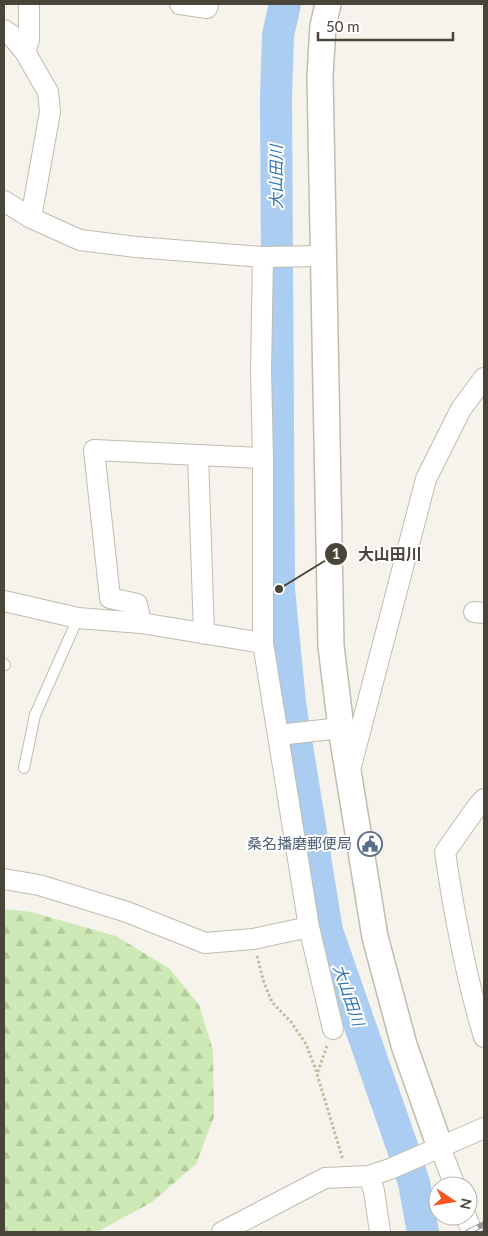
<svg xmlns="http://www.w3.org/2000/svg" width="488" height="1236" viewBox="0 0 488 1236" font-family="Lato,'Noto Sans JP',sans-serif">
<defs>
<pattern id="forest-firs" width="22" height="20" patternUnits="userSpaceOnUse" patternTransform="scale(1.25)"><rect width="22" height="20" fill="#cde9b5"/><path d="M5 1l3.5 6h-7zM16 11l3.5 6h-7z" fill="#b2c99c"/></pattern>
</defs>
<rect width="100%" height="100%" fill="#f6f3ec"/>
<path fill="url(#forest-firs)" d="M4 909 31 912 116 936 170 969 199 1005 213 1050 214 1117 196 1164 152 1202 97 1232H4Z"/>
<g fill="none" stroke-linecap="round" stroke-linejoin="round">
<path stroke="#aacdf1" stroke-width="32" d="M285 4 278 35 276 98 279 589 290 703 327 931 403 1149 414 1183 423 1232"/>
<defs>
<path id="service" d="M4 664 5 665
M24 768 35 715 78 618"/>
<path id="minor" d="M180 4 207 8 208 4
M4 30 11 35 25 52 48 92 50 112 31 218
M25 52 29 40V4
M4 201 31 218 80 240 136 247 263 257
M323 256 263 257 261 370 263 458V643L309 927 333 1029
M198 455 204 634
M4 601 78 618 141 623 263 643
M474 612 484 613
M141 623 137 604 110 598 94 450 263 458
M278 735 341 728
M350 770 426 479 461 409 484 378
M484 799 477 807 445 852C454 914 466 977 484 1037
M4 879 39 885 127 912 205 943 253 939 309 927
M440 1147 455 1186
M369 1176 374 1191 380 1232
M466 1216 472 1232
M222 1232 325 1178 369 1176 390 1169 484 1128"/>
<path id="tertiary" d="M328 4 323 26 320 76 331 646 341 728 375 937 404 1045 440 1147"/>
</defs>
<use href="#service" stroke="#c1bcae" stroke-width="12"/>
<use href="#minor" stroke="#c1bcae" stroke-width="22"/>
<use href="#tertiary" stroke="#c1bcae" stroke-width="28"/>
<path stroke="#c3ba9f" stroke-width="3" stroke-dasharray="2.5 2.5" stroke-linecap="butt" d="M257 956 264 983 272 1002 291 1022 306 1044 317 1073
M327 1046 317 1074 343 1160"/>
<use href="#service" stroke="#fff" stroke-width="10"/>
<use href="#minor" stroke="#fff" stroke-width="20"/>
<use href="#tertiary" stroke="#fff" stroke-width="25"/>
<defs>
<path id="rail" d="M468 1232 484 1224"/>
</defs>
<use href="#rail" stroke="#9a9a9a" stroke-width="5.5"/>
<use href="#rail" stroke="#fff" stroke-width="4" stroke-dasharray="11" stroke-linecap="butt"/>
</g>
<defs>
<symbol id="civic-ring" viewBox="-11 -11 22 22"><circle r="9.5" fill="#fff" stroke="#5c6f8a" stroke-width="1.5"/><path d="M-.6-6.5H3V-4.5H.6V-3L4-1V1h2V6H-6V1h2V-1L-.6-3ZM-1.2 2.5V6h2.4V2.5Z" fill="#5c6f8a"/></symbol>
</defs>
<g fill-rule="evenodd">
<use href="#civic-ring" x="356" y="830" width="28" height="28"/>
</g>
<g text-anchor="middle" stroke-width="4" stroke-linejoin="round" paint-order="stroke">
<g font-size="15" fill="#4e5e75" stroke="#fff" text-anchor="end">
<text x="352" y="849">桑名播磨郵便局</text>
</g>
<g font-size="16" font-style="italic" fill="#3173b7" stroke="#fff">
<text transform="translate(276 177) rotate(-90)" y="6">大山田川</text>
<text transform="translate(349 995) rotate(71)" y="6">大山田川</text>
</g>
</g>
<path fill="none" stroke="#4a4539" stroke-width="2" d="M279 589L336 554"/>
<g fill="#4a4539" stroke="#fff" stroke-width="2">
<circle cx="279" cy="589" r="5"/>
<circle cx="336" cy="554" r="12"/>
</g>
<g font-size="15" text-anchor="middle" font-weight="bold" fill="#fff">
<text x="336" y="559">1</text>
</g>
<g font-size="16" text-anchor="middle" font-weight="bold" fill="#4a4539" stroke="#fff" stroke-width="4" stroke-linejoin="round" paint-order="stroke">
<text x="390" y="560">大山田川</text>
</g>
<rect width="488" height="1236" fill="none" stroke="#4a4539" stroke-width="10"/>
<g transform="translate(453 1201) rotate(102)"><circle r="24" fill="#ffffff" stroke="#b7b5b0"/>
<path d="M0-4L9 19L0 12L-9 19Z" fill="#f95320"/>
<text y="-8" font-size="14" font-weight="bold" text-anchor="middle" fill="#4a4539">N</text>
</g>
<path d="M318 32v8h135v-8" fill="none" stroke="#4a4539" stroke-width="2.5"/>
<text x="326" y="32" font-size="15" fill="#4a4539" stroke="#ffffff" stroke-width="4" paint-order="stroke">50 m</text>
</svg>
